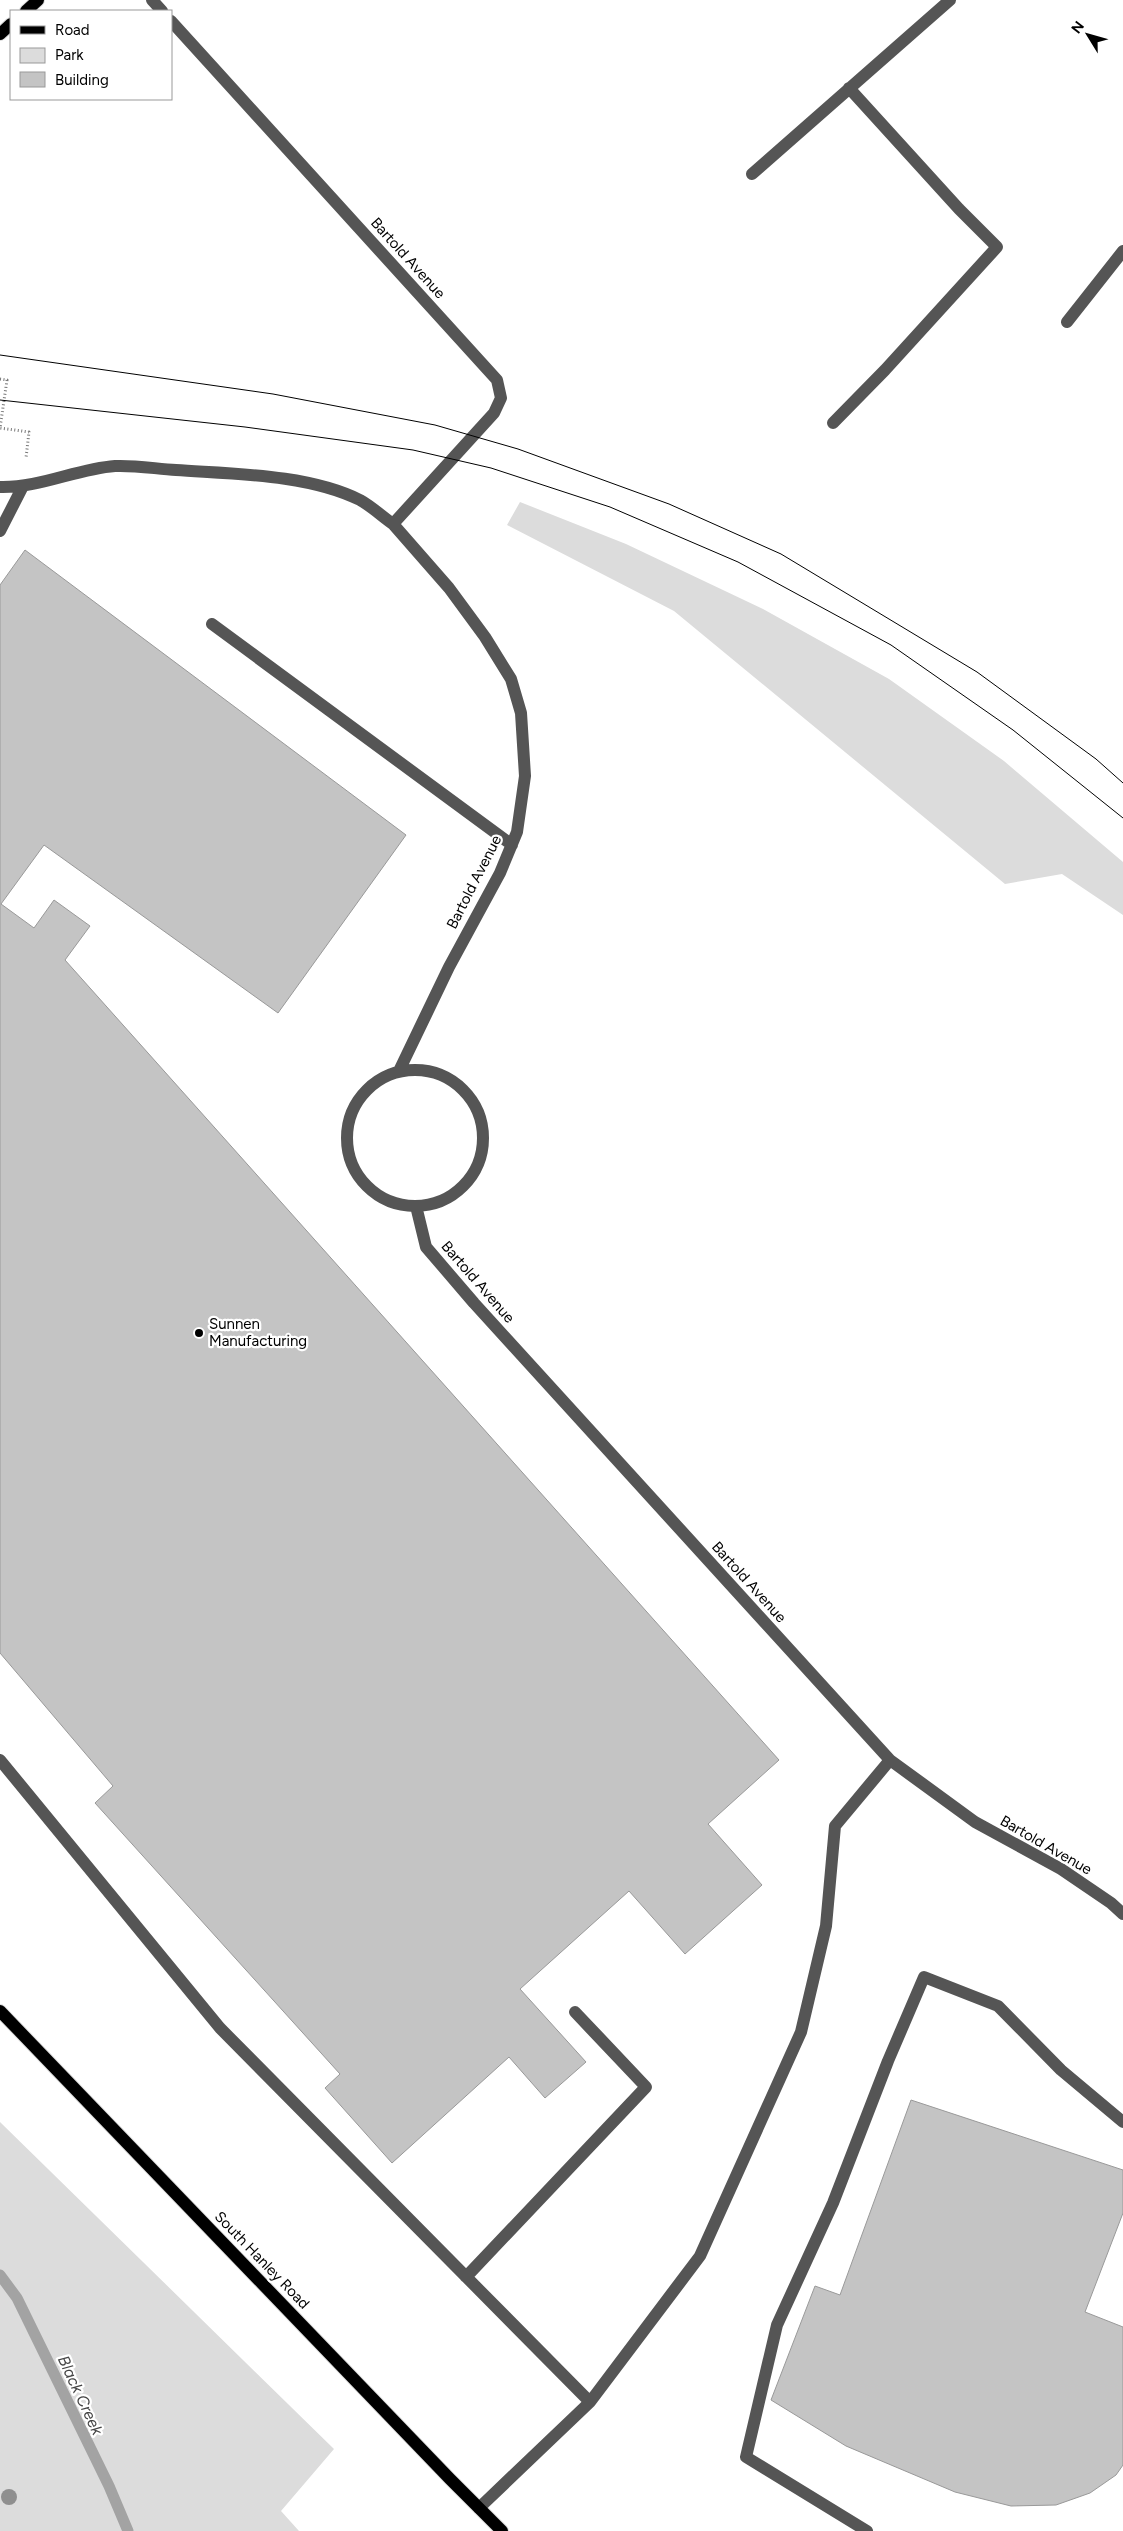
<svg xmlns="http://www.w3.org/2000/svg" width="1123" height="2531" viewBox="0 0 1123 2531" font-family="Figtree,sans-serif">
<rect width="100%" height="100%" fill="#fff"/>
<path fill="#dcdcdc" d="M520 502 626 544 763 609 889 679 1004 761 1123 862V915L1062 874 1005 884 674 611 507 525Z
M0 2122 334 2449 281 2511 299 2531H0Z"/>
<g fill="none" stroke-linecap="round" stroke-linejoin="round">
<path stroke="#a3a3a3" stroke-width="11" d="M0 2275 17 2298 109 2486 128 2531"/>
</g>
<path fill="#c4c4c4" stroke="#999" d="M25 550 406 835 278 1013 44 845 1 904 34 928 54 900 90 926 65 960 779 1760 708 1824 762 1885 685 1954 629 1891 520 1989 586 2062 545 2098 509 2057 392 2163 325 2088 340 2074 95 1803 113 1786 0 1653V585Z
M911 2100 1123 2170V2213L1085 2312 1123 2327V2465L1116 2475 1090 2493 1056 2505 1011 2506 955 2492 846 2446 771 2400 815 2286 840 2295Z"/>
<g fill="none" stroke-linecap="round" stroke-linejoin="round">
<defs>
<path id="major" d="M26 11 38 0
M0 34 11 24
M0 2011 450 2479 502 2531"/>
</defs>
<use href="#major" stroke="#dbdbdb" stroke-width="14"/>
<path stroke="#777" stroke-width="3" stroke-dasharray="1 2.5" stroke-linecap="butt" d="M0 379 7 380 0 428 29 432 26 458"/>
<path stroke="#555" stroke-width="12" d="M152 0 162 11
M171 21 497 380 501 398 494 413 393 524 449 588 485 637 511 679 521 713 525 776 517 832 500 873 449 967 399 1071
M752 174 950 0
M1067 322 1123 251
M833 423 885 370 997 247 959 209 849 88
M0 487C40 488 76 469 115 466 135 465 157 469 176 470 233 474 308 474 360 500 371 506 383 517 393 524
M0 531 22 488
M212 624 512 845
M347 1138a68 68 0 1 1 136 0a68 68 0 1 1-136 0Z
M416 1206 426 1247 474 1303 890 1760 975 1822 1061 1869 1111 1903 1123 1914
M0 1760 220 2028 590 2402 479 2508
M466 2277 646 2087 575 2012
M590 2402 700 2256 801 2032 826 1926 835 1826 890 1760
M867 2531 746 2457 777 2325 833 2203 888 2061 924 1977 998 2006 1061 2070 1123 2122"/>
<use href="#major" stroke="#000" stroke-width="12"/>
<path stroke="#000" stroke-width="1" d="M0 355 273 394 435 425 518 449 669 504 781 554 977 672 1096 759 1123 783
M0 400 245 427 413 450 491 468 610 507 738 562 891 645 1013 730 1123 818"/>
</g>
<circle fill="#8f8f8f" cx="9" cy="2497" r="8"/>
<circle fill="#000" stroke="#fff" stroke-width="2" cx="199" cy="1333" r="5"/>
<g text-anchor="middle" stroke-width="4.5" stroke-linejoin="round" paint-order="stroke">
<g font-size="15" fill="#000" stroke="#fff">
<text transform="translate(408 258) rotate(48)" y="5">Bartold Avenue</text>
<text transform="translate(474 882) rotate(-63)" y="5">Bartold Avenue</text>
<text transform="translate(478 1282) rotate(49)" y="5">Bartold Avenue</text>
<text transform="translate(749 1582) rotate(48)" y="5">Bartold Avenue</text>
<text transform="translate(1046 1845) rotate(30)" y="5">Bartold Avenue</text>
<text transform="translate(262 2260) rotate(46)" y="5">South Hanley Road</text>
</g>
<g font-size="15" fill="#000" stroke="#fff" text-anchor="start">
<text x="209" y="1329">Sunnen<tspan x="209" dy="17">Manufacturing</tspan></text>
</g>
<g font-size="16" font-style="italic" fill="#444" stroke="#fff">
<text transform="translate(81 2395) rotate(65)" y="6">Black Creek</text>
</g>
</g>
<rect x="10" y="10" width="162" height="90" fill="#ffffff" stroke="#999999"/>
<rect x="20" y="26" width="25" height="8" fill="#000000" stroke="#999999"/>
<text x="55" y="35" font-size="15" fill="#000000">Road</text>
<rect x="20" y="48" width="25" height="15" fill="#dcdcdc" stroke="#999999"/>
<text x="55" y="60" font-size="15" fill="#000000">Park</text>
<rect x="20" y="72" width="25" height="15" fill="#c4c4c4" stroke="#999999"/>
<text x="55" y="85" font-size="15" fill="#000000">Building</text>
<g transform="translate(1088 35) rotate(307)" stroke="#ffffff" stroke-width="4" paint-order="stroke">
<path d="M0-4L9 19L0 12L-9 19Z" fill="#000000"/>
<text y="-8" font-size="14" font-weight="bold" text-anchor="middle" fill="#000000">N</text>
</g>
</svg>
